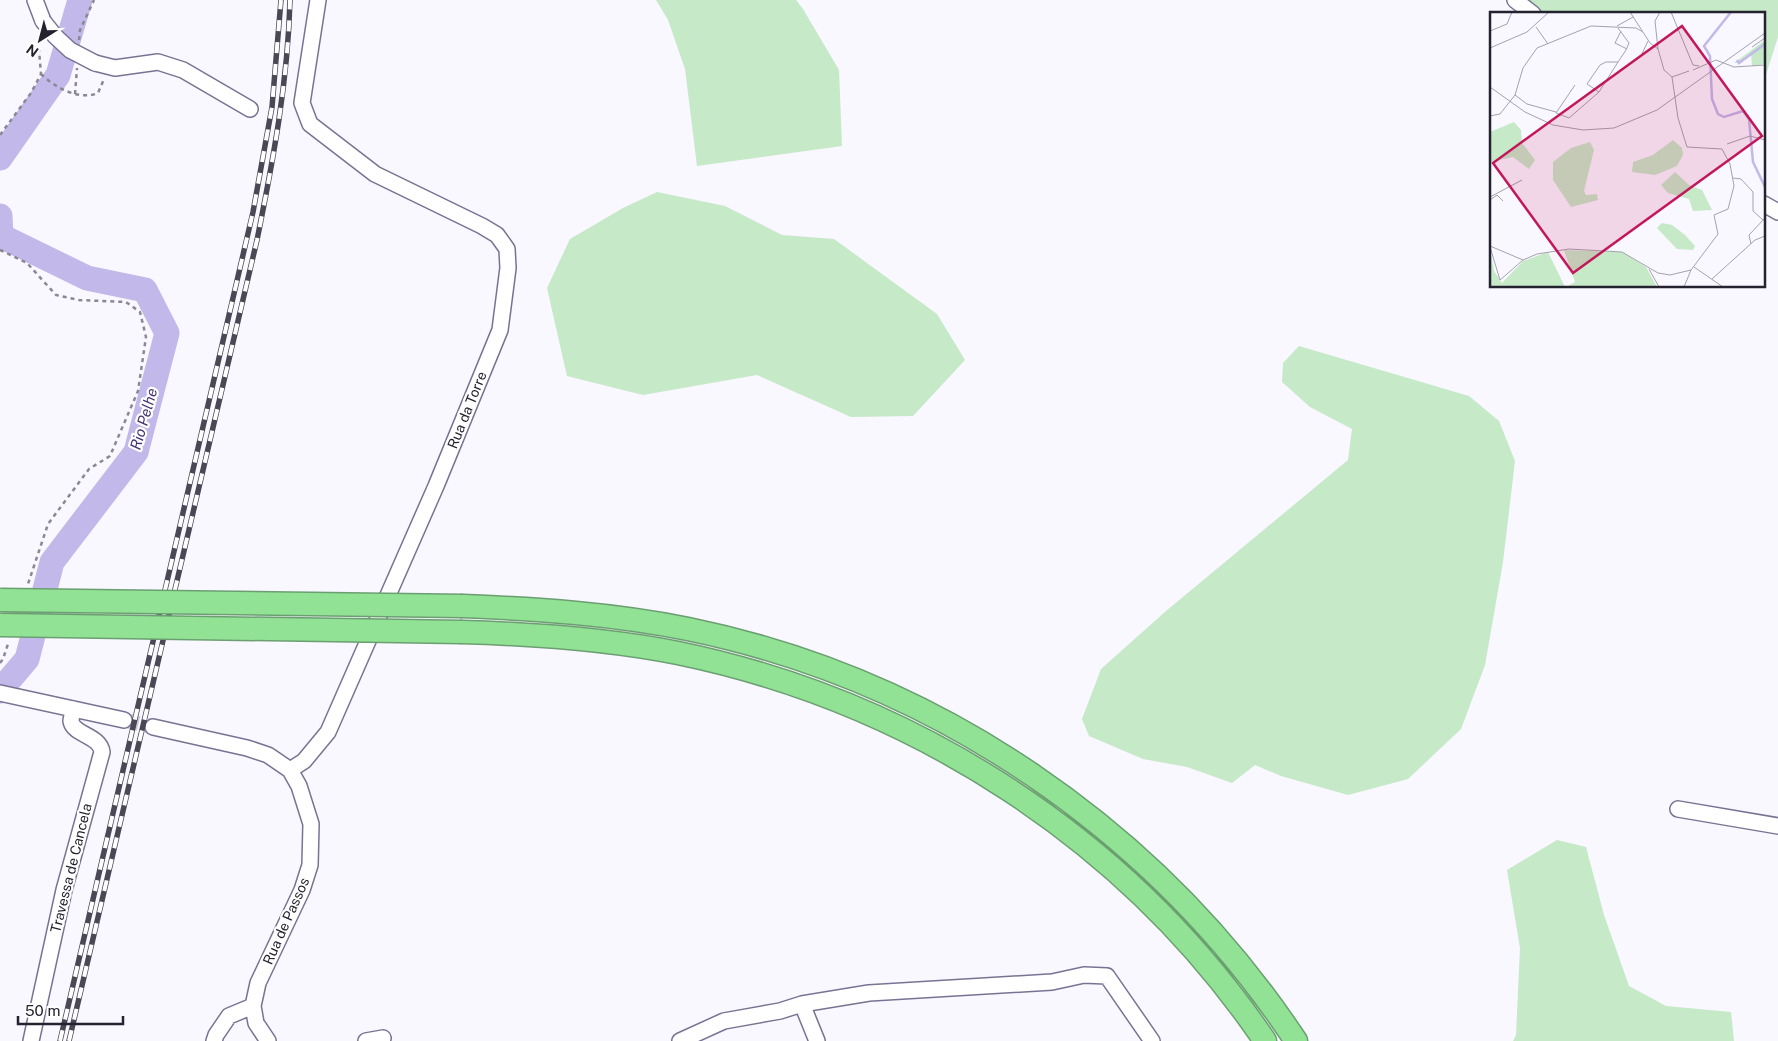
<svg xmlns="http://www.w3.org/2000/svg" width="1778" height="1041" viewBox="0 0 1778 1041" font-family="'Public Sans',sans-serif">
<rect width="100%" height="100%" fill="#f9f7ff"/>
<path fill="#c6e9c7" d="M656 0H796L803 9 839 70 842 146 697 166 685 69 668 20Z
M1515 0H1778V37L1764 81V14H1533Z
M657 192 725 206 782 235 834 239 937 314 965 360 913 416 851 417 757 375 643 395 567 376 547 288 570 239 623 208Z
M1299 346 1469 396 1499 421 1515 461 1503 562 1485 665 1461 729 1408 779 1348 795 1281 776 1255 765 1232 783 1187 767 1143 759 1089 736 1082 719 1101 669 1166 611 1348 460 1352 429 1310 407 1282 382 1283 363Z
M1557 840 1586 847 1604 915 1629 986 1666 1006 1731 1012 1734 1041H1513L1516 1035 1520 948 1507 870Z"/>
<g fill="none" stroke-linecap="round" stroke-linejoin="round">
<path stroke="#c2b8ea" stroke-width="25" d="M0 158 58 75 80 0
M0 216 1 236 87 278 145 290 167 333 136 452 52 562 27 659 0 691"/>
<path stroke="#ceccd5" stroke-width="15" stroke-dasharray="15 8" stroke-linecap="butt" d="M124 720 153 727"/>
<defs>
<path id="minor" d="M35 0 43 21
M1515 0 1533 14
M95 63 115 68 158 62 183 70 250 109
M1764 204 1778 212
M0 693 124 720
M153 727 247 748 268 755 290 770 299 786 311 824 310 865 302 890 258 983 253 1006 256 1023 268 1041
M290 770 304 761 328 732 436 486 500 330 508 268 507 249 497 235 482 226 375 174 310 124 302 103 318 0
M1678 809 1778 826
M802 1004 869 993 1052 982 1084 975 1107 976 1152 1041
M31 1041 64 890 102 752C100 735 73 735 71 721 71 718 73 712 74 709
M214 1041 216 1035 229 1016 253 1006
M366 1041 383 1038
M680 1041 724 1021 780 1011 802 1004 817 1041"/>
<path id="highway" d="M463 606C538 609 614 614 688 629 936 680 1156 830 1296 1041
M462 632C534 634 607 639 678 653 915 702 1129 840 1265 1041"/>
</defs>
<use href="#minor" stroke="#797393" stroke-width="18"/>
<use href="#highway" stroke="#6b9f71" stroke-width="25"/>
<path stroke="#8a8893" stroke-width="2.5" stroke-dasharray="4 4" stroke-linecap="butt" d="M79 40 80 30 94 0
M41 74C54 87 79 101 98 93L104 79
M75 94 77 68
M0 135 31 93 41 74 38 38
M0 250 27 263 56 295 79 300 126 302 140 312 146 337 138 391 110 456 89 469 48 524 28 584
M0 663 3 659 8 644"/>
<use href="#minor" stroke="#fff" stroke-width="15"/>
<use href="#highway" stroke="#91e295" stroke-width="22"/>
<defs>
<path id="rail" d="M60 1041 253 212 272 107 281 0
M69 1041 257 240C273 161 288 81 290 0"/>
</defs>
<use href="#rail" stroke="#4a4854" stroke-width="5.5"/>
<use href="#rail" stroke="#fff" stroke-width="4" stroke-dasharray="11" stroke-linecap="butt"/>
<defs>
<path id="minor-bridge" d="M43 21 55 36 70 50 95 63"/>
<path id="highway-bridge" d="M0 600 463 606
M0 625 462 632"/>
</defs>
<use href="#minor-bridge" stroke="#797393" stroke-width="18" stroke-linecap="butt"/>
<use href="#highway-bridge" stroke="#6b9f71" stroke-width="25" stroke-linecap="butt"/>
<use href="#minor-bridge" stroke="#fff" stroke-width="15"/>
<use href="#highway-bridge" stroke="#91e295" stroke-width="22"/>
</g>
<g text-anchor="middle" stroke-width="4.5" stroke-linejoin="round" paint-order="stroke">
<g font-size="14" fill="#24222f" stroke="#fff">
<text transform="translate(467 410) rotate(-68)" y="5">Rua da Torre</text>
<text transform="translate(71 868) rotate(-76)" y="5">Travessa de Cancela</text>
<text transform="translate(286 921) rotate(-66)" y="5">Rua de Passos</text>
</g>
<g font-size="15" font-style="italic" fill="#463471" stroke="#fff">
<text transform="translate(144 419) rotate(-74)" y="5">Rio Pelhe</text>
</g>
</g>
<g transform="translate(1490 12)">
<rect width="275" height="275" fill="#f9f7ff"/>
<path d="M275 28V52L262 54 261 42 249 51H244ZM24 110 31 118 32 131 45 148 39 157 23 145 0 150V120ZM183 128 192 136 193 143 187 154 165 163 142 160 143 150 163 143ZM100 130 104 138 94 179 96 183 107 182 108 188 81 195 63 168V150L81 136ZM185 160 199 173 212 178 222 198 203 199 199 187 178 181 171 173ZM172 211 182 213 195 223 205 234 203 238 187 237 167 216ZM0 238 4 259 12 271 33 249 58 240 75 275H0ZM74 238 132 240 156 255 167 275H76L85 270Z" fill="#c6e9c7"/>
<path fill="none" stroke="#c2b8ea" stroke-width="2.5" d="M241 0 214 34 220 44 222 87 228 102 234 105 253 99 259 107 263 150 275 175M247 48 249 51 275 32"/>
<path fill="none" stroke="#a4a2ac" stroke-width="1" d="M140 0 160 31 168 37 174 58 182 65M181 0 203 53 209 54M127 14 143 5M46 15 58 32M128 16 139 31 136 38 128 50H116L110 53 97 72 109 80 128 50M0 19 17 12 22 0M131 19 125 31 137 37M262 35 275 26M0 36 37 20 59 0M168 37 165 9 170 0M151 44 158 29M203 58 226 48 244 55 275 53M182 65 188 106 197 135 232 137 240 152 244 174 238 197 224 203 228 222 201 258 194 275M182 65 199 59M85 73 66 101 79 106 109 80M0 75 35 100 63 113 93 118 124 116 167 98 275 21M25 83 37 92 66 100M0 104 10 102 25 83 33 56 47 36 101 14 146 16 153 20M237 132 260 124 275 128M243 166 251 167 263 180V199L273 208M0 185 32 168M0 188 7 183 13 189M261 232 259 223 275 206M0 234 33 248 47 242 79 237 132 240 168 261 180 263 201 258M0 235 10 268 33 248M204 255 233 275M159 257 169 275M222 267 265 228 275 224"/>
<path fill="#c2185b" fill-opacity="0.15" stroke="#c2185b" stroke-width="2.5" d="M192 14 272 124 83 261 3 151Z"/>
<rect width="275" height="275" fill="none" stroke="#24222f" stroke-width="2.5"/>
</g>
<g transform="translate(40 40) rotate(216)" stroke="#ffffff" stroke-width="4" paint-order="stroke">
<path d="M0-4L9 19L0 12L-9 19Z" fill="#24222f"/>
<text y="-8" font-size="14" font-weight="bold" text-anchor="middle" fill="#24222f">N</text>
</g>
<path d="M18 1016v8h105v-8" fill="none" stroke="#24222f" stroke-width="2.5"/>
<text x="25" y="1016" font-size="15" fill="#24222f" stroke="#ffffff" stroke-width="4" paint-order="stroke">50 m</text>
</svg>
